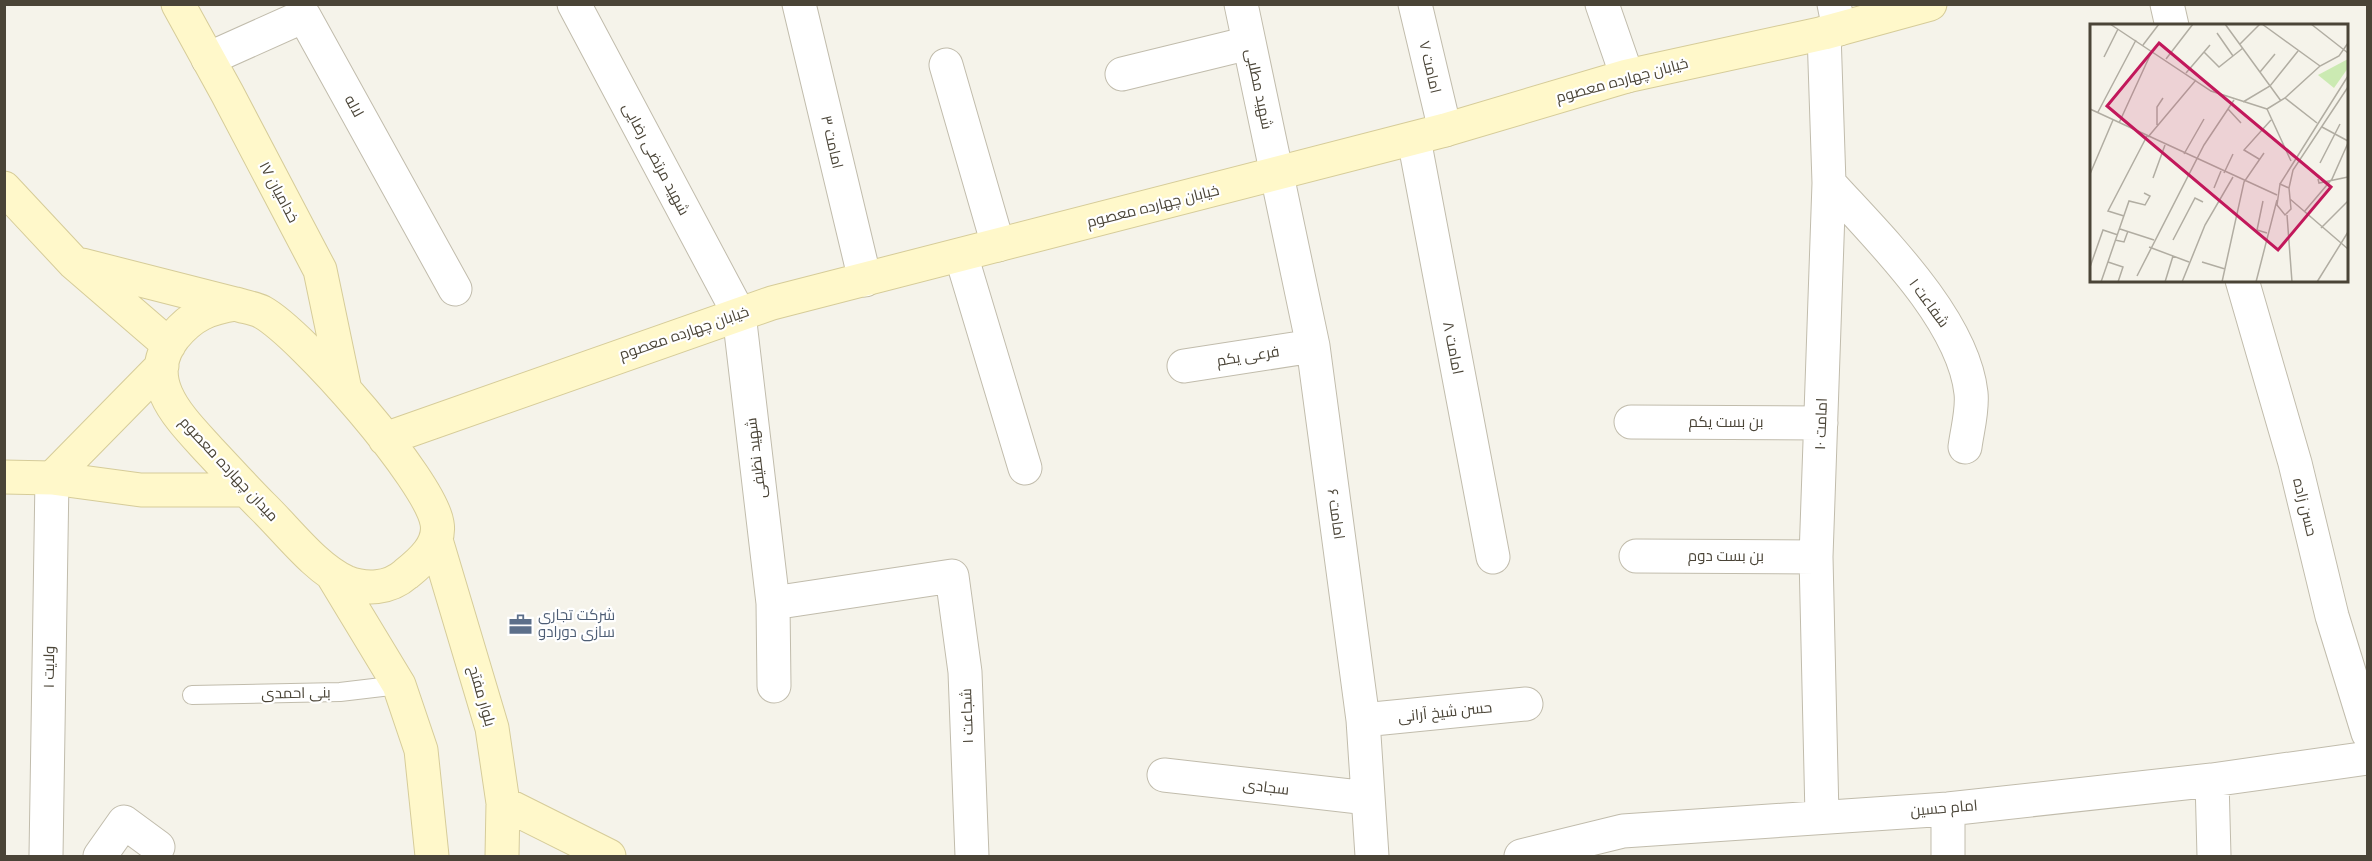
<svg xmlns="http://www.w3.org/2000/svg" width="2372" height="861" viewBox="0 0 2372 861" font-family="'Open Sans',Cairo,sans-serif">
<rect width="100%" height="100%" fill="#f5f3ea"/>
<g fill="none" stroke-linecap="round" stroke-linejoin="round">
<defs>
<path id="lane" d="M192 695 340 692 399 685"/>
<path id="street" d="M574 4 739 314 773 603 774 686
M799 4 865 280
M1241 4 1313 346 1363 720 1372 856
M1415 4 1445 130
M1602 4 1627 76
M1834 4 1839 29
M2167 4 2172 26
M208 59 304 16 455 289
M946 65 998 245
M1122 74 1249 43
M1414 139 1493 557
M1829 183C1878 237 1963 319 1971 393 1973 410 1967 431 1965 447
M961 255 1025 468
M2242 280 2295 463 2332 616 2368 733
M1184 366 1313 346
M1631 422 1821 423
M1636 556 1816 557
M773 603 952 576 965 672 972 856
M1363 720 1526 704
M1164 775 1368 798
M2212 780 2214 856
M1948 809V856
M1822 816 1816 557 1829 183 1824 33
M46 856 52 478
M100 856 124 822 158 847
M1521 856 1623 831 1948 809 2212 780 2368 758"/>
<path id="secondary" d="M178 4 227 93 320 270 345 390
M4 188 74 263 169 345
M82 265 235 304
M236 304C244 307 254 308 262 312 302 334 430 480 437 523 441 545 421 562 406 574 389 589 366 590 346 582 315 568 287 530 262 506 244 488 227 469 209 450 181 419 140 381 174 337 192 315 209 308 236 304Z
M385 439 772 303 1445 130 1627 76 1824 33 1930 4
M4 477 52 478 141 490H246
M52 478 162 366
M436 540 492 728 503 803 502 856
M333 576 399 685 421 750 432 856
M503 803 609 856"/>
</defs>
<use href="#lane" stroke="#c1bcac" stroke-width="20"/>
<use href="#street" stroke="#c1bcac" stroke-width="35"/>
<use href="#secondary" stroke="#d6cc99" stroke-width="35"/>
<use href="#lane" stroke="#fff" stroke-width="18"/>
<use href="#street" stroke="#fff" stroke-width="33"/>
<use href="#secondary" stroke="#fff8ca" stroke-width="33"/>
</g>
<defs>
<symbol id="office-bare" viewBox="-9 -9 18 18"><path d="M-6-3h4V-5.5h4V-3h4V5H-6ZM-1-4.5V-3h2v-1.5ZM-6 0V1H6V0Z" fill="#5c6f8a" stroke="#fff" stroke-width="2.5" paint-order="stroke"/></symbol>
</defs>
<g fill-rule="evenodd">
<use href="#office-bare" x="504" y="608" width="33" height="33"/>
</g>
<g text-anchor="middle" stroke-width="4.5" stroke-linejoin="round" paint-order="stroke">
<g font-size="15" fill="#4a4437" stroke="#fff">
<text transform="translate(1430 67) rotate(77)" y="5">امامت ۷</text>
<text transform="translate(1622 80) rotate(-15)" y="5">خیابان چهارده معصوم</text>
<text transform="translate(1259 89) rotate(78)" y="5">شهید مطلبی</text>
<text transform="translate(354 106) rotate(61)" y="5">لاله</text>
<text transform="translate(832 142) rotate(77)" y="5">امامت ۳</text>
<text transform="translate(656 159) rotate(62)" y="5">شهید مرتضی رضایی</text>
<text transform="translate(279 192) rotate(62)" y="5">خدامیان ۱۷</text>
<text transform="translate(1153 206) rotate(-14)" y="5">خیابان چهارده معصوم</text>
<text transform="translate(1929 303) rotate(54)" y="5">شفاعت ۱</text>
<text transform="translate(684 333) rotate(-19)" y="5">خیابان چهارده معصوم</text>
<text transform="translate(1453 348) rotate(79)" y="5">امامت ۸</text>
<text transform="translate(1248 356) rotate(-9)" y="5">فرعی یکم</text>
<text x="1726" y="427">بن بست یکم</text>
<text transform="translate(1821 424) rotate(-88)" y="5">امامت ۱۰</text>
<text transform="translate(756 458) rotate(-97)" y="5">شهید نظیفی</text>
<text transform="translate(229 469) rotate(47)" y="5">میدان چهارده معصوم</text>
<text transform="translate(2305 507) rotate(76)" y="5">حسن زاده</text>
<text transform="translate(1336 514) rotate(82)" y="5">امامت ۶</text>
<text x="1726" y="561">بن بست دوم</text>
<text transform="translate(49 667) rotate(-89)" y="5">ولایت ۱</text>
<text transform="translate(296 693) rotate(-1)" y="5">بنی احمدی</text>
<text transform="translate(482 696) rotate(74)" y="5">بلوار مفتح</text>
<text transform="translate(1445 712) rotate(-6)" y="5">حسن شیخ آرانی</text>
<text transform="translate(967 716) rotate(-92)" y="5">شجاعت ۱</text>
<text transform="translate(1266 787) rotate(7)" y="5">سجادی</text>
<text transform="translate(1944 808) rotate(-5)" y="5">امام حسین</text>
</g>
<g font-size="15" fill="#4e5e75" stroke="#fff" text-anchor="start">
<text x="538" y="620">شرکت تجاری<tspan x="538" dy="17">سازی دورادو</tspan></text>
</g>
</g>
<g transform="translate(2090 24)">
<rect width="258" height="258" fill="#f5f3ea"/>
<path d="M258 35V44L244 64 228 51Z" fill="#cbeab2"/>
<path fill="none" stroke="#b1ada2" stroke-width="1.5" d="M20 0 121 67 177 85M135 0 191 77M172 0 230 42M221 0 258 29M127 9 143 32M150 20 170 0M53 21 69 0M114 28 129 43 153 24M14 33 28 5M76 35 103 0M170 48 185 30M96 49 120 21M195 74 227 99M153 78 180 62 208 27M0 85 187 171M138 85 151 99M177 85 195 74 230 42 249 32 258 19M177 85 201 137M8 88 46 16M29 99 62 27M67 101V83L73 74M232 103 258 117M58 113 106 56M94 130 114 95M169 135 154 126 181 96M230 139 250 100M134 149 143 130M0 150 23 96M63 154 75 121M228 155 229 159 258 153M190 160 258 52M190 160 199 164 201 185 195 191 187 181ZM124 164 131 147M199 164 203 146 258 63M200 175 258 225M173 177 167 206 177 209M214 188 242 155 258 119M197 191 202 258M34 192 18 187 57 112M231 204 258 177M30 205 64 216M25 216 34 218 38 207M83 216 105 174 113 178M59 223 99 238M18 238 33 243 28 258M112 238 135 245M0 243 13 206 28 211M47 252 114 121 144 76M11 258 39 177 55 181 60 172 54 169M75 258 83 232M92 258 115 201 143 153M132 258 154 158 174 129M166 258 187 176M227 258 258 208"/>
<path fill="#c2185b" fill-opacity="0.15" stroke="#c2185b" stroke-width="3" d="M69 19 241 163 188 226 17 82Z"/>
<rect width="258" height="258" fill="none" stroke="#4a4437" stroke-width="3"/>
</g>
<rect width="2372" height="861" fill="none" stroke="#4a4437" stroke-width="12"/>
</svg>
